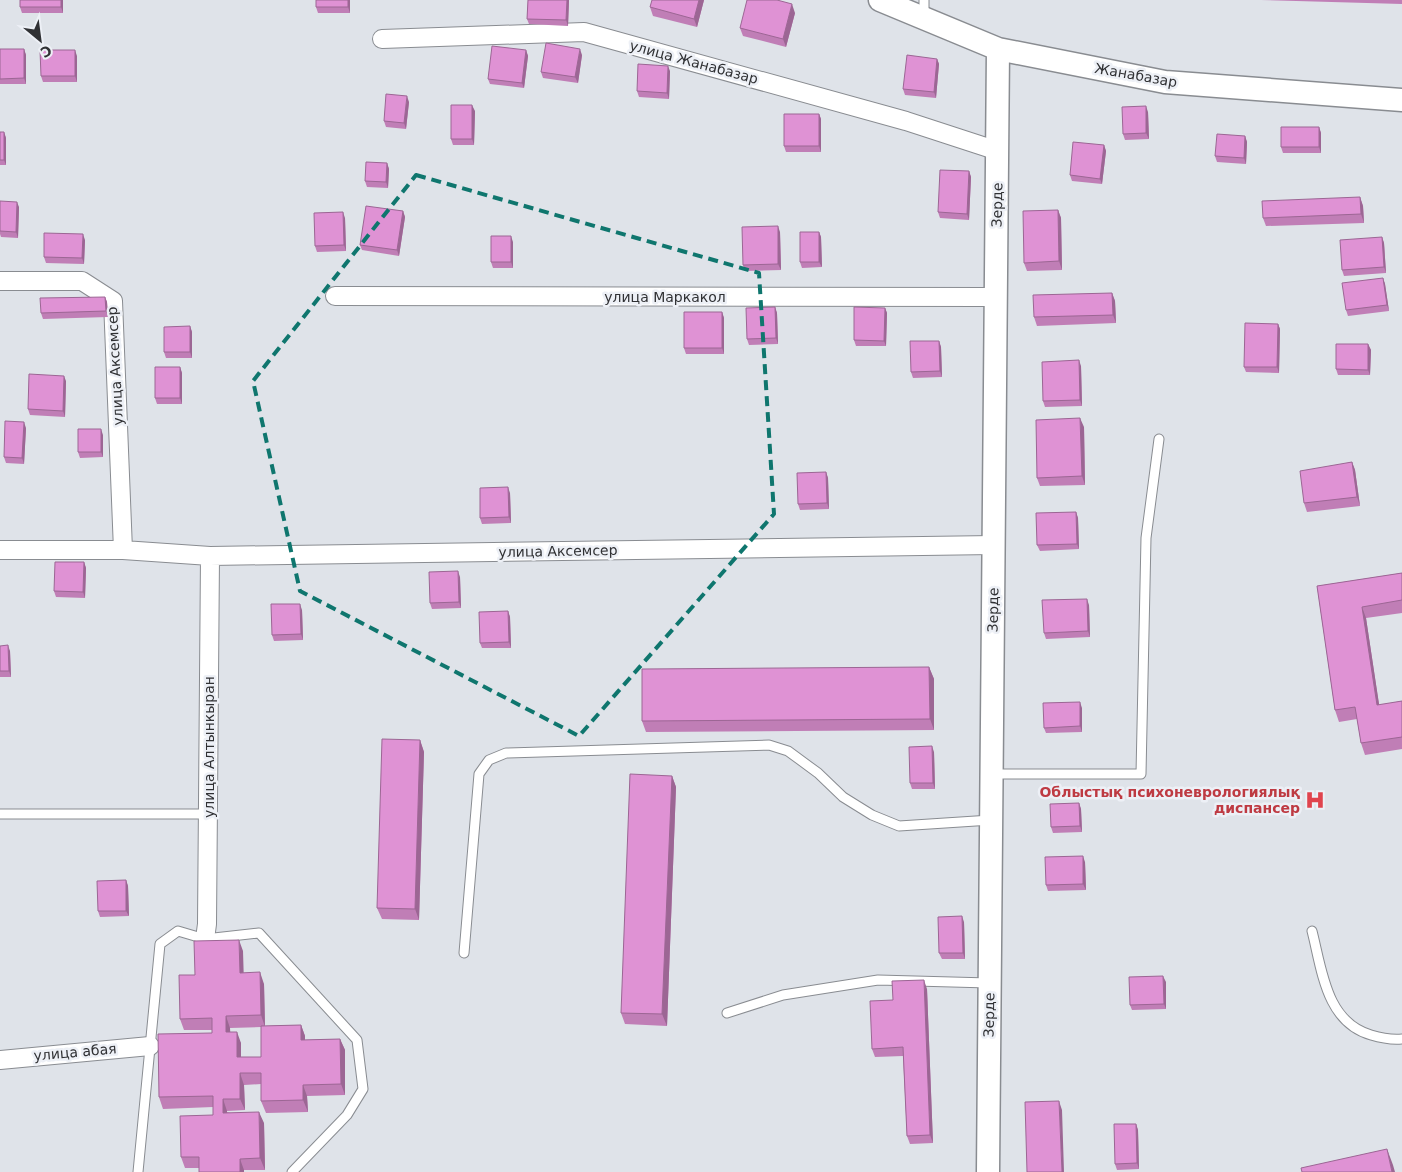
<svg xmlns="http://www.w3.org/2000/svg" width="1402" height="1172" viewBox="0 0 1402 1172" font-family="'DejaVu Sans',sans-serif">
<rect width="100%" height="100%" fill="#dfe3e9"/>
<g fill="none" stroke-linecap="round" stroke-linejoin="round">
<defs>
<path id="service" d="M924 0V18
M992 774H1141L1146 538 1159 439
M0 814H208
M1312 931C1322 970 1326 1022 1371 1035 1381 1038 1392 1040 1402 1039
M464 953 479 774 489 760 506 753 769 745 788 751 818 773 843 797 872 815 899 826 991 820
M727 1013 783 995 878 980 989 983
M138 1172 160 944 178 931 205 939 259 933 357 1040 363 1089 347 1115 292 1172"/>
<path id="minor" d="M382 39 584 32 906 121 998 151
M0 281H82L113 301 123 550
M335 296 996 297
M0 550H123L210 556 994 545
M205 939 207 924 210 556
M0 1060 150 1046"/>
<path id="tertiary" d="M880 0 998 49 1165 82 1402 100
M988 1172 998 49"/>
</defs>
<use href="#service" stroke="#898c91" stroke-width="11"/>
<use href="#minor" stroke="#898c91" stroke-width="20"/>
<use href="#tertiary" stroke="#898c91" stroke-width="25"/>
<use href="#service" stroke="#fff" stroke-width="9"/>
<use href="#minor" stroke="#fff" stroke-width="18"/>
<use href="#tertiary" stroke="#fff" stroke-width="22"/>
</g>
<path fill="#c07eb6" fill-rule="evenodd" d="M63 0V13H22L20 7Z
M350 0V13H318L316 7Z
M528 0H569L568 26 529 24 527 19Z
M704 0 697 27 653 16 650 7Z
M1261 0H1402V4Z
M795 13 786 47 743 36 740 28Z
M0 49H24L26 55V84H0Z
M526 50 528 56 524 88 490 84 488 79Z
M582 55 578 83 543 78 541 72Z
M77 56V82H43L41 76Z
M937 59 939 64 936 98 905 95 903 89Z
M670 71 669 99 639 97 637 91Z
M409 102 406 129 386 127 384 121Z
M475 111 474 145H453L451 139Z
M1148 112 1149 139 1125 140 1123 134Z
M819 114 821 119V152H786L784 146Z
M1319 127 1321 133V153H1283L1281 147Z
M0 132H4L6 138V165H0Z
M1245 136 1247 142 1246 164 1217 162 1215 156Z
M1104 145 1106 151 1102 184 1072 181 1070 175Z
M387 163 389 169 388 188 367 187 365 181Z
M969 171 971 177 969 220 940 218 938 212Z
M1360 197 1363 206 1364 223 1266 226 1263 218Z
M0 201 19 207 18 238 1 237 0 234Z
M1058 210 1061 218 1062 270 1027 271 1024 263Z
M403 211 405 217 399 256 362 250 360 245Z
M345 218 346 251 317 252 315 246Z
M780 232 781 270 745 271 743 265Z
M819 232 821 237 822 267 802 268 800 262Z
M1382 237 1384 243 1386 273 1344 276 1342 270Z
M85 240 84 264 46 263 44 257Z
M513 242V268H493L491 262Z
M1383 278 1385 284 1389 311 1348 316 1346 310Z
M1112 293 1115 301 1116 323 1037 326 1034 317Z
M105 297 107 302 108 317 43 319 41 313Z
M775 307 777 313 778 344 749 345 747 339Z
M885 308 887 313 886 346H856L854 340Z
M722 312 724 318V354H686L684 348Z
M1278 324 1280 329 1279 373 1246 372 1244 367Z
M190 326 192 332V358H166L164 352Z
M939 341 941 347 942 377 913 378 911 372Z
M1368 344 1371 350 1370 375H1338L1336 369Z
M1081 366 1082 406 1045 407 1043 401Z
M180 367 182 373V404H157L155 398Z
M66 381 65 417 30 415 28 409Z
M1084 427 1085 485 1040 486 1037 478Z
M26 428 24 464 6 463 4 457Z
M103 435V457L80 458 78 452Z
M1352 462 1355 470 1360 506 1307 512 1304 503Z
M826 472 828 478 829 509 800 510 798 504Z
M510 493 511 523 482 524 480 518Z
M1076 512 1078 518 1079 549 1040 551 1037 545Z
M84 562 86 568 85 598 56 597 54 591Z
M1402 573V613L1366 618 1379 705 1402 701V749L1365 755 1361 743 1357 719 1339 722 1335 710 1317 586Z
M460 577 461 608 432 609 430 603Z
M1089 605 1090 637 1046 639 1044 633Z
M302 610 303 640 274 641 272 635Z
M508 611 510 617 511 648H482L480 643Z
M0 646 10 651 11 677H0Z
M929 667 934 679V730L646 732 642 721Z
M1082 708V732L1046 733 1044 728Z
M420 740 424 752 419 920 382 919 377 908Z
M934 752 935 789H912L910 783Z
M672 776 676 787 667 1026 625 1024 621 1013Z
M1079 803 1081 809 1082 832 1053 833 1051 827Z
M1085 862 1086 890 1048 891 1046 885Z
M126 880 128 886 129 916 100 917 98 911Z
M964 922 965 959H942L939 953Z
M243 951V973L264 984 265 1026 301 1025 305 1036V1040L340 1039 345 1050V1095L307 1096 308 1112 266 1113 261 1101V1084L244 1085 245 1110 227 1111V1112L264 1123 265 1170H244V1172H199V1168H185L181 1157 213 1115V1107L163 1109 159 1097 212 1033V1030H184L180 1019 195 975ZM261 1027V1057H241V1043L230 1032V1028Z
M1166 982V1009L1132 1010 1130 1005Z
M927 989 933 1143 910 1144 907 1136 903 1056 875 1057 872 1049Z
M1136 1124 1138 1130 1139 1169 1117 1170 1115 1164Z"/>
<path fill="#9c6694" d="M61 0H63V13L61 7Z
M348 0H350V13L348 7Z
M567 0H569L568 26 566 20Z
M699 0H704L697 27 694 19Z
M792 4 795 13 786 47 783 39Z
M24 49 26 55V84L24 78Z
M580 49 582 55 578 83 575 77Z
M75 50 77 56V82L75 76Z
M526 50 528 56 524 88 522 83Z
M937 59 939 64 936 98 934 92Z
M668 66 670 71 669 99 667 93Z
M407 96 409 102 406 129 404 123Z
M472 105 475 111 474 145 472 139Z
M1146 106 1148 112 1149 139 1146 133Z
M819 114 821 119V152L819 146Z
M1319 127 1321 133V153L1319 147Z
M4 132 6 138V165L4 160Z
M1245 136 1247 142 1246 164 1244 158Z
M1104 145 1106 151 1102 184 1100 179Z
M387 163 389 169 388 188 386 182Z
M969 171 971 177 969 220 967 214Z
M1360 197 1363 206 1364 223 1361 214Z
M17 202 19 207 18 238 16 232Z
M1058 210 1061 218 1062 270 1059 261Z
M403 211 405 217 399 256 397 250Z
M343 212 345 218 346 251 344 245Z
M778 226 780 232 781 270 778 264Z
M819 232 821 237 822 267 819 262Z
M83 234 85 240 84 264 82 258Z
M511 236 513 242V268L511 262Z
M1382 237 1384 243 1386 273 1384 267Z
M1383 278 1385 284 1389 311 1387 305Z
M1112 293 1115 301 1116 323 1113 315Z
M105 297 107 302 108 317 106 311Z
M775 307 777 313 778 344 776 338Z
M885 308 887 313 886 346 884 341Z
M722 312 724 318V354L722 348Z
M1278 324 1280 329 1279 373 1277 367Z
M190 326 192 332V358L190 352Z
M939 341 941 347 942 377 940 371Z
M1368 344 1371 350 1370 375 1368 370Z
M1079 360 1081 366 1082 406 1080 400Z
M180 367 182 373V404L180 398Z
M64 376 66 381 65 417 63 411Z
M1080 418 1084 427 1085 485 1082 476Z
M24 422 26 428 24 464 22 458Z
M101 429 103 435V457L101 452Z
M1352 462 1355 470 1360 506 1357 497Z
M826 472 828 478 829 509 827 503Z
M508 487 510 493 511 523 509 517Z
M1076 512 1078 518 1079 549 1077 544Z
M84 562 86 568 85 598 83 592Z
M458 571 460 577 461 608 459 602Z
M1087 599 1089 605 1090 637 1088 631Z
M300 604 302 610 303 640 301 634Z
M1362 607 1366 618 1381 717 1377 705Z
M508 611 510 617 511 648 509 642Z
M8 645 10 651 11 677 9 671Z
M929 667 934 679V730L930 719Z
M1080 702 1082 708V732L1080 726Z
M420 740 424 752 419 920 415 909Z
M932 746 934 752 935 789 933 783Z
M672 776 676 787 667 1026 662 1014Z
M1079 803 1081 809 1082 832 1080 826Z
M1083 856 1085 862 1086 890 1083 884Z
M126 880 128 886 129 916 126 911Z
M962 916 964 922 965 959 963 953Z
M239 940 243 951 244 984 240 973Z
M260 972 264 984 265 1027 261 1015Z
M1163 976 1166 982V1009L1164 1004Z
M924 980 927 989 933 1143 930 1135Z
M226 1016 230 1028 231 1044 226 1032Z
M301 1025 305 1036V1051L301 1040Z
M237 1032 241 1043V1069L237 1057Z
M340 1039 345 1050V1095L341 1084Z
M240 1073 244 1085 245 1110 240 1099Z
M303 1085 307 1096 308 1112 303 1100Z
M223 1099 227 1111V1124L223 1113Z
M1059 1101 1062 1110 1064 1172H1062Z
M259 1112 264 1123 265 1170 260 1158Z
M1136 1124 1138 1130 1139 1169 1137 1163Z
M1387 1149 1393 1165 1395 1172H1392Z
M240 1159 244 1170V1172H240Z"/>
<path fill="#df92d4" stroke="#9c6694" d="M20 0H61V7H20Z
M316 0H348V7H316Z
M528 0H567L566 20 527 19Z
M652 0H699L694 19 650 7Z
M747 0H777L792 4 783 39 740 28Z
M546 43 580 49 575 77 541 72Z
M492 46 526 50 522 83 488 79Z
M0 49H24V78L0 79Z
M40 50H75V76H41Z
M907 55 937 59 934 92 903 89Z
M638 64 668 66 667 93 637 91Z
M386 94 407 96 404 123 384 121Z
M451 105H472V139H451Z
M1146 106V133L1123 134 1122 107Z
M784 114H819V146H784Z
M1281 127H1319V147H1281Z
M0 132H4V160H0Z
M1217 134 1245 136 1244 158 1215 156Z
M1073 142 1104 145 1100 179 1070 175Z
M366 162 387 163 386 182 365 181Z
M940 170 969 171 967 214 938 212Z
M1360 197 1361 214 1263 218 1262 201Z
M0 201 17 202 16 232 0 231Z
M366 206 403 211 397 250 360 245Z
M1058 210 1059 261 1024 263 1023 211Z
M343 212 344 245 315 246 314 213Z
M778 226V264L743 265 742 227Z
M800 232H819V262H800Z
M44 233 83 234 82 258 44 257Z
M491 236H511V262H491Z
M1382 237 1384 267 1342 270 1340 240Z
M1383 278 1387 305 1346 310 1342 283Z
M1112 293 1113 315 1034 317 1033 295Z
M105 297 106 311 41 313 40 298Z
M775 307 776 338 747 339 746 308Z
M854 307 885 308 884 341 854 340Z
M684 312H722V348H684Z
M1245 323 1278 324 1277 367H1244Z
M190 326V352H164V327Z
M910 341H939L940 371 911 372Z
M1336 344H1368V370L1336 369Z
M1079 360 1080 400 1043 401 1042 362Z
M155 367H180V398H155Z
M29 374 64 376 63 411 28 409Z
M1080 418 1082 476 1037 478 1036 420Z
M5 421 24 422 22 458 4 457Z
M78 429H101V452H78Z
M1352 462 1357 497 1304 503 1300 471Z
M826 472 827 503 798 504 797 473Z
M508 487 509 517 480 518V488Z
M1076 512 1077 544 1037 545 1036 513Z
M55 562H84L83 592 54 591Z
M458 571 459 602 430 603 429 572Z
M1402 573V600L1362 607 1377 705 1402 701V737L1361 743 1355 707 1335 710 1317 586Z
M1087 599 1088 631 1044 633 1042 600Z
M271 604H300L301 634 272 635Z
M508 611 509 642 480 643 479 612Z
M8 645 9 671H0V646Z
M929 667 930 719 642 721V669Z
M1080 702V726L1044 728 1043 703Z
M382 739 420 740 415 909 377 908Z
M932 746 933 783H910L909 747Z
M630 774 672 776 662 1014 621 1013Z
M1079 803 1080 826 1051 827 1050 804Z
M1083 856V884L1046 885 1045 857Z
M126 880V911H98L97 881Z
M962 916 963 953H939L938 917Z
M239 940 240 973 260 972 261 1015 226 1016V1032H237V1057H261V1026L301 1025V1040L340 1039 341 1084 303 1085V1100L261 1101V1073H240V1099H223V1113L259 1112 260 1158 240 1159V1172H199V1157H181L180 1116 213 1115V1096L159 1097 158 1034 212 1033V1018L180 1019 179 975H195L194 941Z
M1163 976 1164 1004 1130 1005 1129 977Z
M924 980 930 1135 907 1136 903 1047 872 1049 870 1001 893 1000 892 981Z
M1059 1101 1062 1172H1027L1025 1102Z
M1114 1124H1136L1137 1163 1115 1164Z
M1387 1149 1392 1172H1302L1301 1168Z"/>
<path fill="none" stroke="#0f766e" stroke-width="4" stroke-dasharray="10 6" stroke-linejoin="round" d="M416 175 759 273 774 514 579 736 300 591 253 381Z"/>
<defs>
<symbol id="hospital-bare" viewBox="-9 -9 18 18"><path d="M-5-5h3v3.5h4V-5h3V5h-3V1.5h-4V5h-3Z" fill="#e0444e" stroke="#edf0f6" stroke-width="2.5" paint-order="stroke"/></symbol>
</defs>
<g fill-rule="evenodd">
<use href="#hospital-bare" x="1301" y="786" width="28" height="28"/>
</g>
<g text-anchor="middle" stroke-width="5" stroke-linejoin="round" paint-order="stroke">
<g font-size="14" fill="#303134" stroke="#edf0f6">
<text transform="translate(694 62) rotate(15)" y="5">улица Жанабазар</text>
<text transform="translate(1136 75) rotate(10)" y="5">Жанабазар</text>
<text transform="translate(997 205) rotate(-89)" y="5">Зерде</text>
<text x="665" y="302">улица Маркакол</text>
<text transform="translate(115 366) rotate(-93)" y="5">улица Аксемсер</text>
<text transform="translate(558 551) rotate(-1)" y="5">улица Аксемсер</text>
<text transform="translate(993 610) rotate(-89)" y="5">Зерде</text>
<text transform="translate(209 747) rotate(-90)" y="5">улица Алтынкыран</text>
<text transform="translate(989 1015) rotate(-89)" y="5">Зерде</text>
<text transform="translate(75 1052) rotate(-5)" y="5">улица абая</text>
</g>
<g font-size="14" font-weight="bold" fill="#be3a42" stroke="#edf0f6" text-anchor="end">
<text x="1300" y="797">Облыстық психоневрологиялық<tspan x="1300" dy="16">диспансер</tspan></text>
</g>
</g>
<g transform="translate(40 40) rotate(151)" stroke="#edf0f6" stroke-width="4" paint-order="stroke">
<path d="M0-4L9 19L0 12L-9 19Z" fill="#303134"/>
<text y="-8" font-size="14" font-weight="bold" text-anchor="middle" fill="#303134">С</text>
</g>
</svg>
